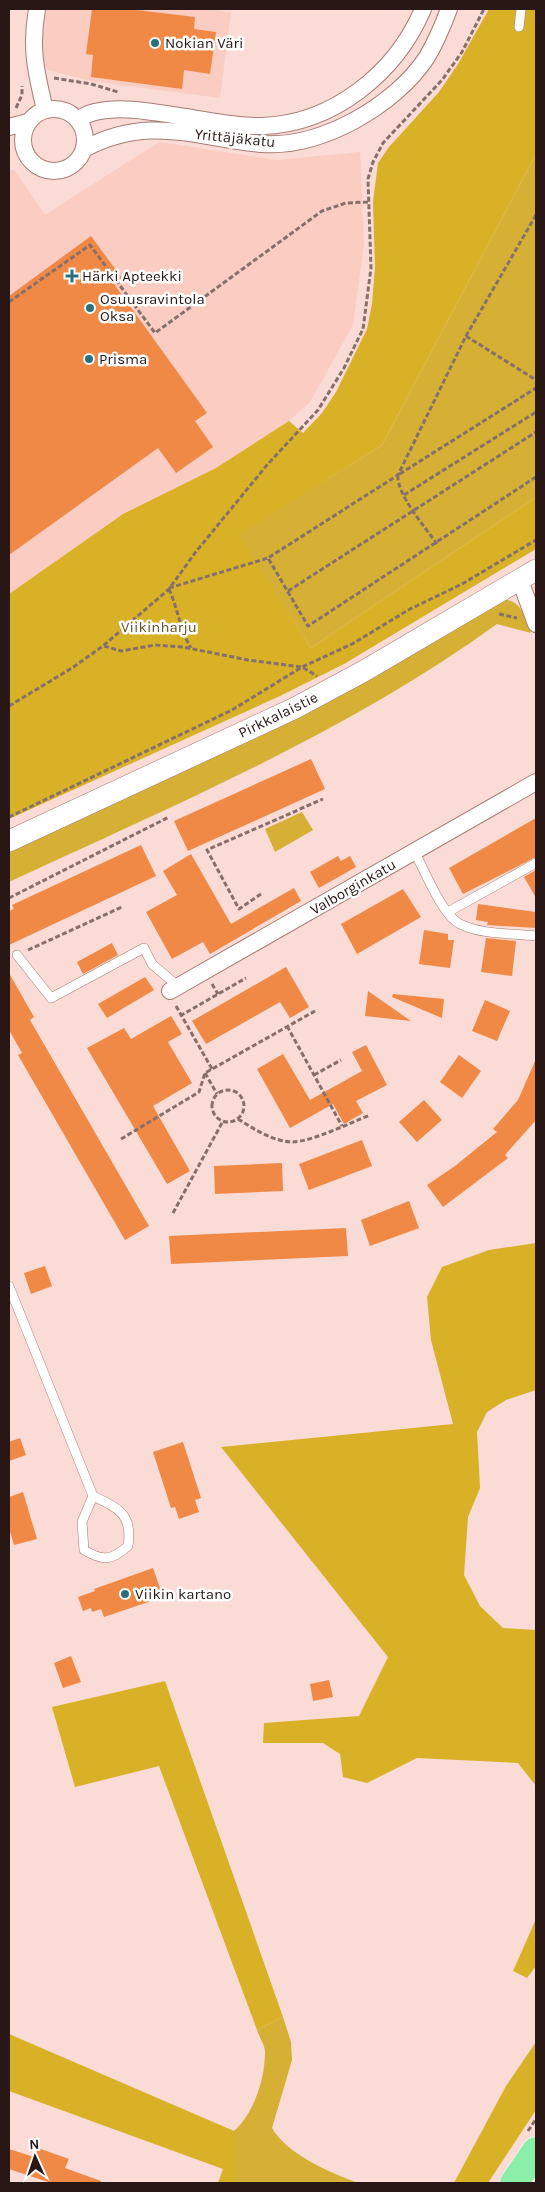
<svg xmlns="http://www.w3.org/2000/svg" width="545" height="2192" viewBox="0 0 545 2192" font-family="Karla,sans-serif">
<rect width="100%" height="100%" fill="#fadbd5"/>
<path fill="#faccc2" d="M42 9H205L231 12 220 98 91 81 48 70 38 56Z
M159 142 277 160 360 152 364 244 353 325 310 402 289 421 216 468 123 514 9 594V169L15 171 45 215Z"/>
<path fill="#d5b035" d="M536 154V497L311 648 238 535 382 445Z
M503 599C522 601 525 617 531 633L497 624C348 732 175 805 9 882V849Z
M302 812 313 830 275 852 265 829Z
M283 2017 291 2042 292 2060 272 2128C288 2155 329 2172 358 2183H234V2131C254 2113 265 2079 265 2052 265 2045 259 2037 257 2030Z"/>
<path fill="#d8b127" d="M489 9H536V154L382 445 239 535 311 648 536 497V549L344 664 280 696 9 819V594L123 514 216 468 289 421 303 433 322 413 336 392 367 329 372 304 375 267 373 202 378 163 389 147 439 92 458 64Z
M536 1243V1390L506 1400 487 1412 477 1432 480 1488 468 1517 464 1575 480 1606 503 1628 536 1630V1786L518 1763 417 1758 367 1783 343 1777 340 1754 323 1743H263L264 1723 359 1716 388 1657 221 1447 453 1424 431 1340 427 1297 442 1267 489 1250Z
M165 1681 283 2017 257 2030 159 1766 75 1787 52 1707Z
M536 1919V1966L527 1978 513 1971Z
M9 2034 234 2131V2183H218L223 2169 9 2091Z
M536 2042V2110L488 2183H454L506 2086Z"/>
<path fill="#ef8945" d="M92 9H128L195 17 194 29 216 32 210 74 184 70 182 89 91 77 93 55 86 54Z
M91 236 122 278 114 284 207 413 195 421 213 447 176 473 158 448 9 555V296Z
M311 759 325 789 188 851 174 821Z
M536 818V857L463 894 449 868Z
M141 845 156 876 9 945V911L14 909 12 905Z
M191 854 231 924 294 888 301 901 210 954 203 942 172 959 146 912 177 895 163 871Z
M338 856 341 861 350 856 356 867 319 888 310 872Z
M536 870V898L524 877Z
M403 889 421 917 357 954 341 924Z
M478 904 536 912V928L487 925 488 922 476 920Z
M424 930 448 934V940H454L450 968 419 964Z
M486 938 516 941 512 976 481 972Z
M112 943 118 955 83 974 77 962Z
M286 967 309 1007 290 1018 280 1002 206 1044 192 1021Z
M9 973 34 1017 30 1020 149 1226 125 1240 18 1055 22 1053 9 1030Z
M145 977 154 990 107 1018 98 1004Z
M368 991 411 1021 365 1016Z
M393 994 444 999 442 1018 392 997Z
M485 1000 510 1011 497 1041 472 1031Z
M171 1016 182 1034 168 1042 192 1083 153 1106 190 1171 167 1184 87 1048 124 1028 131 1039Z
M366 1045 387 1085 356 1101 363 1113 344 1124 333 1104 290 1128 257 1069 283 1054 310 1100 362 1071 352 1052Z
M459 1055 481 1071 462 1098 440 1082Z
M536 1059V1120L505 1155 508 1158 443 1207 427 1185 455 1166 497 1132 493 1129 518 1100Z
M424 1100 442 1120 417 1142 399 1122Z
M362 1140 372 1166 309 1190 299 1164Z
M282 1163 283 1191 215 1194 214 1166Z
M409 1201 419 1228 370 1246 361 1220Z
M346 1228 348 1256 171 1264 169 1236Z
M45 1266 52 1286 31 1294 24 1273Z
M20 1438 26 1455 9 1461V1442Z
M183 1442 201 1498 195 1500 199 1512 179 1519 175 1507 171 1508 153 1452Z
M23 1492 37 1539 14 1545 9 1528V1497Z
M153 1568 163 1597 104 1617 101 1609 92 1612 91 1608 83 1611 78 1597 95 1591 94 1589Z
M71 1656 81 1682 63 1688 54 1663Z
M329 1680 333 1697 313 1701 310 1684Z
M38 2148 69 2159 65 2168 101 2181V2183H51L9 2169V2149L34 2157Z"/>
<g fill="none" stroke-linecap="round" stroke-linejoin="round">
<defs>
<path id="service" d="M519 27 521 9
M415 853C425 871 442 915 460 924 482 935 512 933 536 936
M448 912 536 863
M17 955 51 998 144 948 152 964 179 987
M9 1286 93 1496C118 1508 133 1514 128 1546 112 1560 104 1562 84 1550L82 1522 93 1496"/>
<path id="minor" d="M37 9C30 48 36 72 45 110
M23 140a31 31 0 1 1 62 0a31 31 0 1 1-62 0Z
M78 119C83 117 89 113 95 112 124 105 158 113 186 117 211 121 237 127 262 126 333 124 396 73 423 9
M9 127 28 122
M84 149C149 114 195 138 262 144 321 148 395 106 427 57 436 42 443 25 449 9
M520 580 536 624
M170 991 536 782"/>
<path id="tertiary" d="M9 841 295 708 364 671 536 570"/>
<path id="trunk" d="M514 2183 536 2151"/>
</defs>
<use href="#service" stroke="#a97c73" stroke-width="10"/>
<use href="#minor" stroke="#a97c73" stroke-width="18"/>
<use href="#tertiary" stroke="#a97c73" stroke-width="22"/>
<use href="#trunk" stroke="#fff" stroke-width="29"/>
<path stroke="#876f6b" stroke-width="3" stroke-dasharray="5 2.5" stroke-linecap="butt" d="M54 78 91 84 118 92
M16 108 22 95V86
M536 215 466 336 398 475 268 558 308 626 536 477
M9 302 90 245 155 333 322 211 346 203 369 202
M466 336 536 380
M404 495 536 412
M437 544C426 528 396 494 398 475L536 388
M169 588 268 558
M169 589C178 609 180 630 191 648
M288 591 536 432
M499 614 517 618
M104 646 121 651 155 645 183 647 248 660 302 667 317 676
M9 706 72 668 103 646 169 589 195 553 267 465 318 410 344 368 363 329 371 268 368 179 373 162 383 143 442 80 462 52 484 9
M9 817 232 710 302 667 352 644 410 609 462 584 536 540
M261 894 239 909 207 850 323 799
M9 898 169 817
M28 950 122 907
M212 984 218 994
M176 1006 212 1069
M180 1016 246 978
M287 1026 342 1126
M205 1073 217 1094
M314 1075 341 1060
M212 1106a16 16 0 1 1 32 0a16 16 0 1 1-32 0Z
M238 1119C254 1129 272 1141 292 1142 311 1142 350 1123 370 1115
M121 1139 199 1092 205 1073 315 1011
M173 1213 223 1121
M528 2131 536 2119"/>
<use href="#service" stroke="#fff" stroke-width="9"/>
<use href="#minor" stroke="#fff" stroke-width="16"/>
<use href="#tertiary" stroke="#fff" stroke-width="21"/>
<use href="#trunk" stroke="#8befaa" stroke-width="28"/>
</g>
<g fill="#29707d" stroke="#fff" stroke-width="2">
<circle cx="155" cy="43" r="5"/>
<path d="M69.5 268.5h5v5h5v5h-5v5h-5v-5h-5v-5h5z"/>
<circle cx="90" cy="308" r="5"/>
<circle cx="89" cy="359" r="5"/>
<circle cx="125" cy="1594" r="5"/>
</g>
<g text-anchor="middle" stroke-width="5" stroke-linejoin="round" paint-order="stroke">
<g font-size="15" fill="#281714" stroke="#fff" text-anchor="start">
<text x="165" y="48">Nokian Väri</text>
<text x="82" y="281">Härki Apteekki</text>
<text x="100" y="304">Osuusravintola<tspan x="100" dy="17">Oksa</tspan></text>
<text x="99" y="364">Prisma</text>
<text x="135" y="1599">Viikin kartano</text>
</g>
<g font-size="15" fill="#281714" stroke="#fff">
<text transform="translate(235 138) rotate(6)" y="5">Yrittäjäkatu</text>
<text transform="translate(278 715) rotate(-26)" y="5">Pirkkalaistie</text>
<text transform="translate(353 887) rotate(-30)" y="5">Valborginkatu</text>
</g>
<g font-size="15" fill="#645422" stroke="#fff">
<text x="159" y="632">Viikinharju</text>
</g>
</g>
<rect width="545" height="2192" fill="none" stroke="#281714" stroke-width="20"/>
<g transform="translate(35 2157) rotate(357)" stroke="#ffffff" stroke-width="4" paint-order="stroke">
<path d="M0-4L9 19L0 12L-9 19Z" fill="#281714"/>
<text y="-8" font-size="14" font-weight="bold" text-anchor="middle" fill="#281714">N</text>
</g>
</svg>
